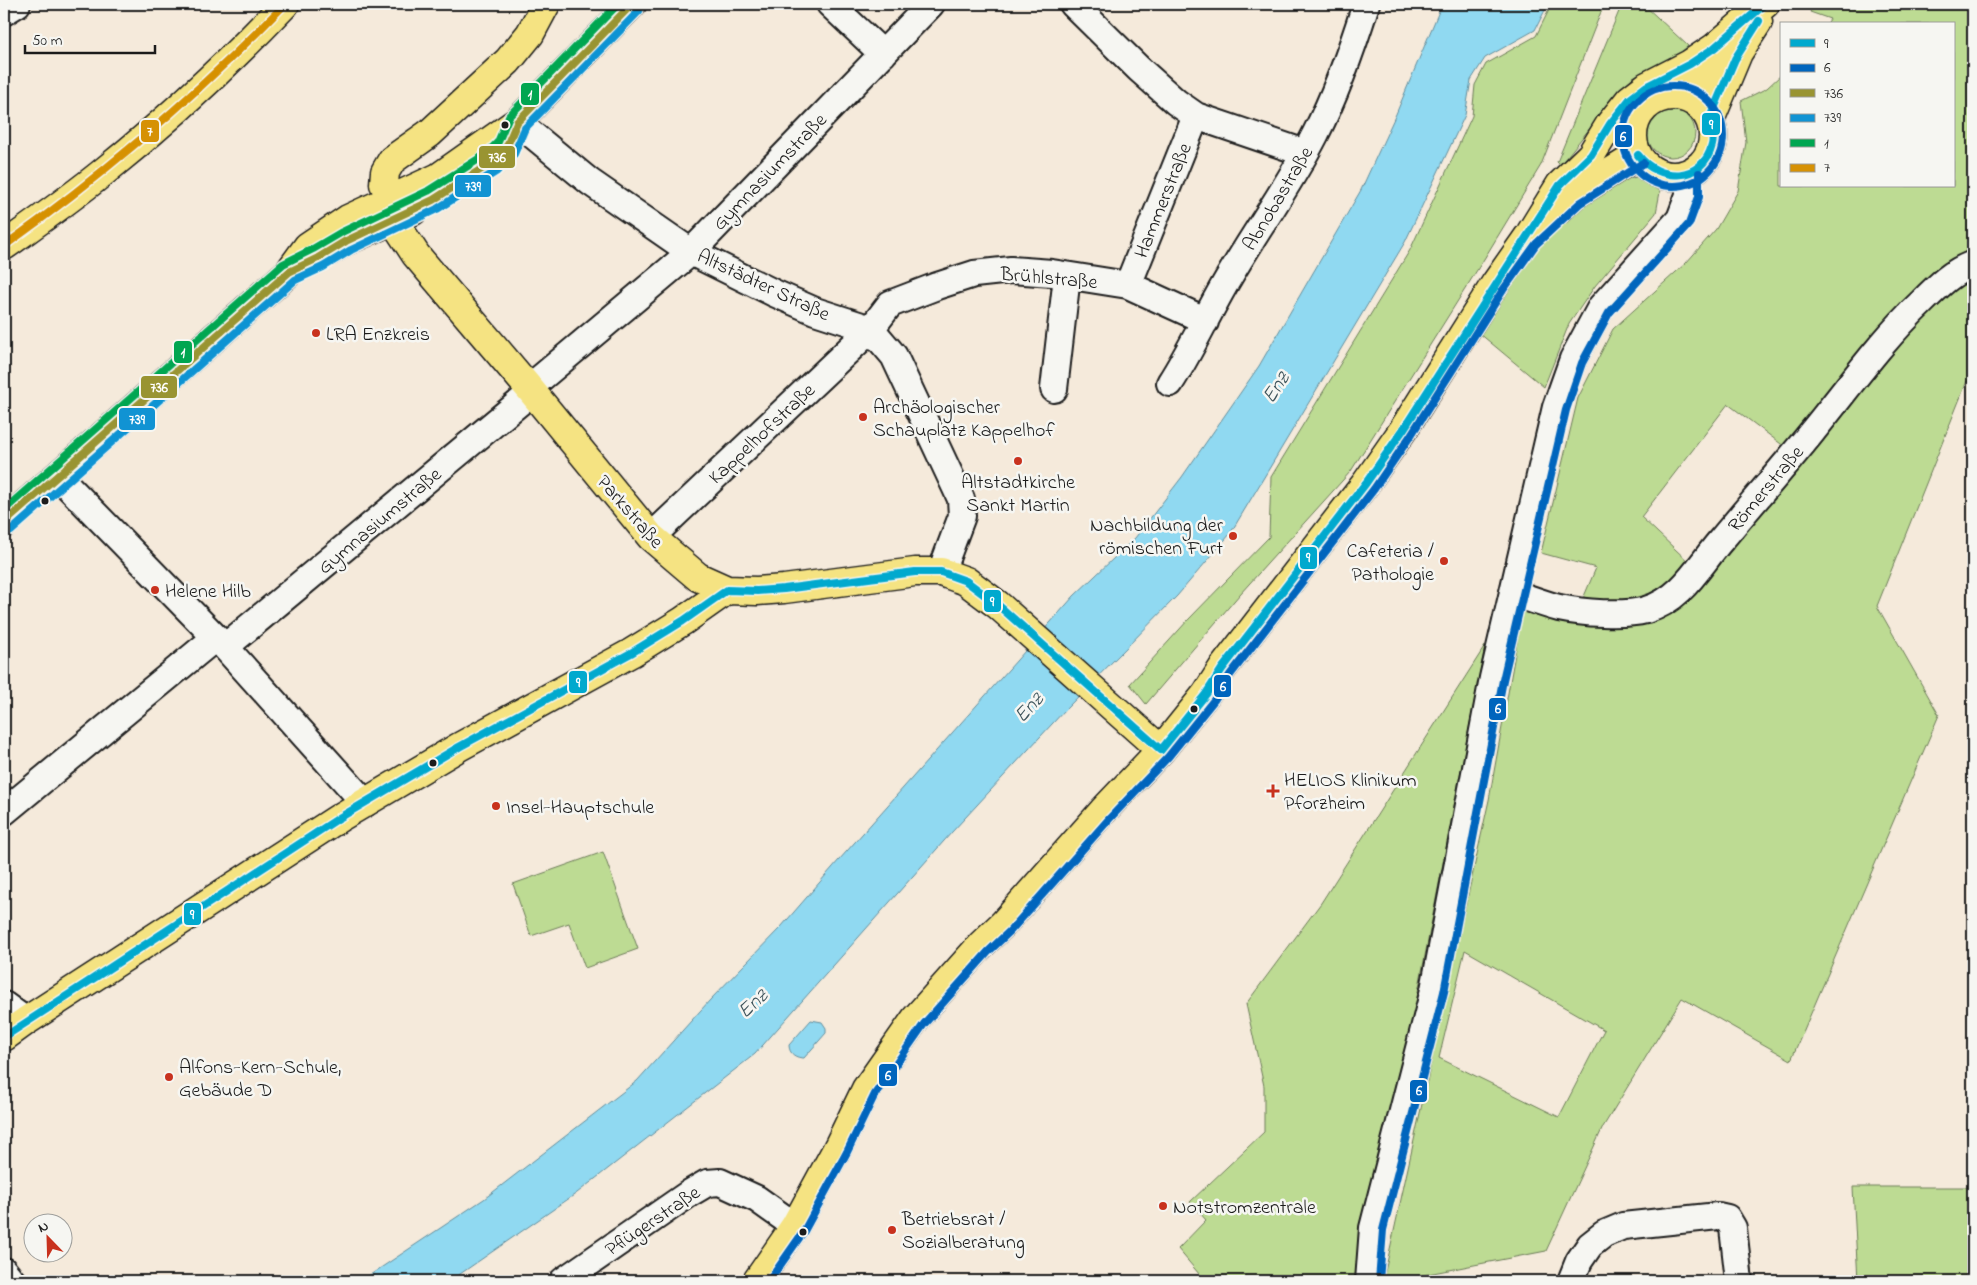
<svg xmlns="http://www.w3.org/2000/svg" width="1977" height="1285" viewBox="0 0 1977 1285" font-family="'Indie Flower',sans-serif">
<rect width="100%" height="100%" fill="#f5eadb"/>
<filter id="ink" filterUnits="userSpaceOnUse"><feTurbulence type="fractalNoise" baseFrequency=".02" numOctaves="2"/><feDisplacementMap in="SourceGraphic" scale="10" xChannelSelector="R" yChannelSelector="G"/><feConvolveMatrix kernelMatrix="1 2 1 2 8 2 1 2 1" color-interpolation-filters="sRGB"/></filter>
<g filter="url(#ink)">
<path fill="#bddb93" stroke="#6c7c58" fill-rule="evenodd" d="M1552 4H1604L1541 165 1484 259 1351 471 1240 594 1146 704 1130 684 1189 619 1269 537 1271 477 1410 250 1472 116 1475 85 1486 64 1536 36Z
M1622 4H1643L1688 46 1676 57 1633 77 1612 97 1595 122 1560 165 1557 162Z
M1814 4H1973V383L1967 381 1877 606 1939 715 1791 1060 1682 998 1603 1127 1546 1251 1392 1281H1383L1489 800 1523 609 1574 620 1596 568 1541 553 1578 398 1613 329 1686 263 1716 229 1738 191 1746 142 1741 101 1767 88 1781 75V186H1953V24H1827L1830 19 1810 12ZM1728 404 1789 450 1692 565 1641 517ZM1465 950 1604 1030 1559 1117 1439 1058Z
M1647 133a24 24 0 1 1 48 0a24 24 0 1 1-48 0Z
M1649 176 1660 192 1656 213 1595 286 1569 324 1544 387 1473 328C1507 284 1561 200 1615 182 1626 178 1637 177 1649 176Z
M1485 646 1362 1281H1205L1178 1249 1206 1220 1190 1202 1264 1132V1086L1246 1004 1321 903Z
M603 852 638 949 585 968 569 923 531 936 513 884Z
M1853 1187H1973V1281H1858Z"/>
<path fill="#90d9f1" stroke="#628d9c" d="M1442 4H1548L1535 30 1485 58 1471 80 1465 115 1405 242 1230 534 1177 596 1065 710 952 832 755 1054 577 1193 450 1281H361L484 1199 637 1081 710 1000 781 927 839 860 1074 596 1135 538 1182 477 1259 366 1361 190 1396 114Z
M811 1020 822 1022 826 1028V1033L804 1058C796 1058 789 1054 789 1045Z"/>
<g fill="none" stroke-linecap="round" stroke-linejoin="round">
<defs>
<path id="minor" d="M830 4 883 54
M1073 4 1139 69 1176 102 1196 116 1305 153
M4 12 17 4
M517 122 590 182 691 252 774 293 815 311 871 329 894 356 961 499 962 516 941 572
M1128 285 1196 116
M1170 383C1192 349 1208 312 1229 277 1257 229 1290 184 1315 135 1337 92 1352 49 1366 4
M529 388 691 252 931 4
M1054 389 1067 276
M58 476 225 647 365 803
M651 537 871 329 890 304 937 286 974 274 1011 270 1052 273 1128 285 1200 318 1205 322
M1513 593C1528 598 1544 604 1559 608 1583 613 1623 616 1646 610 1683 599 1699 565 1722 539 1752 503 1783 468 1812 432 1848 388 1881 341 1922 302 1938 286 1952 272 1973 264
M225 647 532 392
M4 812 215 638
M4 1005 26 1021
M4 1271 12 1281
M563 1281 690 1193 707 1183 720 1182 757 1199 795 1226
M1369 1281 1373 1228 1434 990 1493 678 1556 407 1573 359 1601 307 1680 219 1689 195V173
M1571 1281 1579 1261 1590 1245 1604 1234 1623 1226 1718 1216 1727 1218 1733 1228 1739 1281"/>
<path id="major" d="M546 4 530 34 508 61 430 133 392 160 385 172 384 184 393 199 399 229 416 255 529 388 651 537 698 577 727 590
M1633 136a40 40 0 1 1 80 0a40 40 0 1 1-80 0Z
M1686 97 1734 56
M1710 120 1738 53 1758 22
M1557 211 1574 195 1638 155
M4 246C36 223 70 199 101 174 166 122 228 64 285 4
M328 252 346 241 413 211
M4 523 289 272 308 246 348 219 439 177 517 122 632 4
M4 1037 26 1021 339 818 459 747 631 653 683 621 727 590 757 591 784 589 915 572H941L966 581 998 605 1161 750
M757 1281 795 1226 838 1147 866 1089 916 1018 981 945 1003 924 1103 811 1161 750 1206 694 1222 669 1366 483 1403 430 1495 284 1528 237 1560 185 1591 155 1610 124 1630 99 1647 86 1690 64 1714 48 1765 4"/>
</defs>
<use href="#minor" stroke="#1c1c1c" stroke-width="30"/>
<use href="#major" stroke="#1c1c1c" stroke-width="31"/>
<use href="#minor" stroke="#f6f6f2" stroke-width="26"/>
<use href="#major" stroke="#f5e382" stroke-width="28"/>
<defs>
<path id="bus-1" d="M1638 155C1659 183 1703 182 1712 145 1715 134 1708 124 1712 113L1735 59 1759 21
M1161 750 1206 694 1222 669 1366 483 1403 430 1560 185 1591 155 1610 124 1630 99 1647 86 1690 64 1714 48 1765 4
M4 1037 339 818 459 747 631 653 683 621 727 590 757 591 784 589 915 572H941L966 581 998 605 1161 750"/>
<path id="bus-2" d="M1623 136a50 50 0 1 1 100 0a50 50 0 1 1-100 0Z
M769 1281 804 1231 847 1152 875 1094 924 1024 988 952 1010 931 1110 818 1168 757 1214 700 1230 675 1374 489 1411 435 1503 290 1536 244 1580 203 1643 163
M1379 1281 1383 1230 1444 992 1503 680 1566 410 1582 363 1609 313 1689 224 1699 197V173"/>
<path id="bus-3" d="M4 523 289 272 318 258 346 241 433 200 491 163 506 148 517 122 632 4"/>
<path id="bus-4" d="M11 531 295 280 323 267 351 250 437 209 497 171 514 154 525 128 639 11"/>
<path id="bus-5" d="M4 510 283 264 313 249 342 232 428 191 485 155 498 142 509 116 618 4"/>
<path id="bus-6" d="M4 246C106 173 198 94 285 4"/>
</defs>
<use href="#bus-1" stroke="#f6f6f2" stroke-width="11"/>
<use href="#bus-2" stroke="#f6f6f2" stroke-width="11"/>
<use href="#bus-3" stroke="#f6f6f2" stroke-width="11"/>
<use href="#bus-4" stroke="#f6f6f2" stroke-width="11"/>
<use href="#bus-5" stroke="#f6f6f2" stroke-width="11"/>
<use href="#bus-6" stroke="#f6f6f2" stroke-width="11"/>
<use href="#bus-1" stroke="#00a9ce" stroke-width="8"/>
<use href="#bus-2" stroke="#0065bd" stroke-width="8"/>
<use href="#bus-3" stroke="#999432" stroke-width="8"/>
<use href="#bus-4" stroke="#1193d3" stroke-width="8"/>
<use href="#bus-5" stroke="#00a651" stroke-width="8"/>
<use href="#bus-6" stroke="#d69104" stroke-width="8"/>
</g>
</g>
<g fill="#1c1c1c" stroke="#f6f6f2" stroke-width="2">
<circle cx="505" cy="125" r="4.5"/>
<circle cx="45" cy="501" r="4.5"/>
<circle cx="1194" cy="709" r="4.5"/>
<circle cx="433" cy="763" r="4.5"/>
<circle cx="803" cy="1232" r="4.5"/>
</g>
<g fill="#c8321e" stroke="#f6f6f2" stroke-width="2">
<circle cx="316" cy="333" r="5"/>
<circle cx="863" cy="417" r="5"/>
<circle cx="1018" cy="461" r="5"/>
<circle cx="1233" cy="536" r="5"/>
<circle cx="1444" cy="561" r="5"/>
<circle cx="155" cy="590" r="5"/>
<path d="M1270.5 783.5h5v5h5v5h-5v5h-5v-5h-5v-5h5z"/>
<circle cx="496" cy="806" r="5"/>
<circle cx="169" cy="1077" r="5"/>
<circle cx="1163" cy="1206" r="5"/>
<circle cx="892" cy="1230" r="5"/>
</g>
<g text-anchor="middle" stroke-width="5" stroke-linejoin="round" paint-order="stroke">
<g font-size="20" fill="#1c1c1c" stroke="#f6f6f2">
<text transform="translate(769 171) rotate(-46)" y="7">Gymnasiumstraße</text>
<text transform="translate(1277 198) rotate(-59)" y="7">Abnobastraße</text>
<text transform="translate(1162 200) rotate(-68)" y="7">Hammerstraße</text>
<text transform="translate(1049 277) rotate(5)" y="7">Brühlstraße</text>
<text transform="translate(764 284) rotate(25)" y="7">Altstädter Straße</text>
<text transform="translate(761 433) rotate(-43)" y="7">Kappelhofstraße</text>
<text transform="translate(1765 488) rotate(-50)" y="7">Römerstraße</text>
<text transform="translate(631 511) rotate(49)" y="7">Parkstraße</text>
<text transform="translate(379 520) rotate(-40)" y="7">Gymnasiumstraße</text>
<text transform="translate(652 1220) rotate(-34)" y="7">Pflügerstraße</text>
</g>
<g font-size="20" fill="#1c1c1c" stroke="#f6f6f2" text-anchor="start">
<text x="326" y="340">LRA Enzkreis</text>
<text x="873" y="413">Archäologischer<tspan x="873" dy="23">Schauplatz Kappelhof</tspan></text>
<text x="1018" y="488" text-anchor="middle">Altstadtkirche<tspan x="1018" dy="23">Sankt Martin</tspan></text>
<text x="1223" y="531" text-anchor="end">Nachbildung der<tspan x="1223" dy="23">römischen Furt</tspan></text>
<text x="1434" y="557" text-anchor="end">Cafeteria /<tspan x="1434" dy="23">Pathologie</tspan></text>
<text x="165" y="597">Helene Hilb</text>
<text x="1284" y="786">HELIOS Klinikum<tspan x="1284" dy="23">Pforzheim</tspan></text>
<text x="506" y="813">Insel-Hauptschule</text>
<text x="179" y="1073">Alfons-Kern-Schule,<tspan x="179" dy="23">Gebäude D</tspan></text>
<text x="1173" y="1213">Notstromzentrale</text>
<text x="902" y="1225">Betriebsrat /<tspan x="902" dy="23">Sozialberatung</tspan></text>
</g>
<g font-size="21" font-style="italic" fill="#3f555c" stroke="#f6f6f2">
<text transform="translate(1275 387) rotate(-56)" y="7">Enz</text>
<text transform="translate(1028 707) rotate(-47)" y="7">Enz</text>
<text transform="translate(752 1003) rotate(-43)" y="7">Enz</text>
</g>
</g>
<g stroke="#f6f6f2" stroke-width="2">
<rect x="520" y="82" width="20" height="24" rx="5" fill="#00a651"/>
<rect x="1701" y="112" width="20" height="24" rx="5" fill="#00a9ce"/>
<rect x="140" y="119" width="20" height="24" rx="5" fill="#d69104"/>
<rect x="1614" y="124" width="19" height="24" rx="5" fill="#0065bd"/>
<rect x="478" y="145" width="38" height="24" rx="5" fill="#999432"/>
<rect x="454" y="174" width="38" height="24" rx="5" fill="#1193d3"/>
<rect x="173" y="340" width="20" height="24" rx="5" fill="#00a651"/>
<rect x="140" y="375" width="38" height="24" rx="5" fill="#999432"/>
<rect x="118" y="407" width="38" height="24" rx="5" fill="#1193d3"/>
<rect x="1299" y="546" width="19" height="24" rx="5" fill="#00a9ce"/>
<rect x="983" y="589" width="19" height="24" rx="5" fill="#00a9ce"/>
<rect x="568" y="670" width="20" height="24" rx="5" fill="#00a9ce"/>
<rect x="1213" y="674" width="19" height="24" rx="5" fill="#0065bd"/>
<rect x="1488" y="697" width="19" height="24" rx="5" fill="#0065bd"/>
<rect x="183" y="902" width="19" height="24" rx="5" fill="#00a9ce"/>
<rect x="878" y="1063" width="20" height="24" rx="5" fill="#0065bd"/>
<rect x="1409" y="1079" width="19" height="24" rx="5" fill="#0065bd"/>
</g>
<g font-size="14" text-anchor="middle" font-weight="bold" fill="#fff">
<text x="530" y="99">1</text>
<text x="1711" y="129">9</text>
<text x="150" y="136">7</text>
<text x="1623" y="141">6</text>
<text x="497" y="162">736</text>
<text x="473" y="191">739</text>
<text x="183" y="357">1</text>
<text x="159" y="392">736</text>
<text x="137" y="424">739</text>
<text x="1308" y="562">9</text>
<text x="992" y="606">9</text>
<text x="578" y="687">9</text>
<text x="1223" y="691">6</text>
<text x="1498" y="713">6</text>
<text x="192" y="919">9</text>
<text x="888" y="1080">6</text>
<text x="1419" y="1095">6</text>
</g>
<rect width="1977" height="1285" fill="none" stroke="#f6f6f2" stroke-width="20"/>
<rect x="10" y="10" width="1957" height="1265" fill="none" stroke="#1c1c1c" stroke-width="2" filter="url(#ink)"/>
<rect x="1780" y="22" width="175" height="165" fill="#f6f6f2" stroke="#9f9f9c"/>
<rect x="1790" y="39" width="25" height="8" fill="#00a9ce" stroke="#9f9f9c"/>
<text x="1824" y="48" font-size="15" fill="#1c1c1c">9</text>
<rect x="1790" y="64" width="25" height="8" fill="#0065bd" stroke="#9f9f9c"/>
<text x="1824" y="72" font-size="15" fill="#1c1c1c">6</text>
<rect x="1790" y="89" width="25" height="8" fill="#999432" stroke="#9f9f9c"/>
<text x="1824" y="98" font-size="15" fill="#1c1c1c">736</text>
<rect x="1790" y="114" width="25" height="8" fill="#1193d3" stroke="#9f9f9c"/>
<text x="1824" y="122" font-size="15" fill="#1c1c1c">739</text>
<rect x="1790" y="139" width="25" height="8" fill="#00a651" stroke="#9f9f9c"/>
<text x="1824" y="148" font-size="15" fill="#1c1c1c">1</text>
<rect x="1790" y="164" width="25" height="8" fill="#d69104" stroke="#9f9f9c"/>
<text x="1824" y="172" font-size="15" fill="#1c1c1c">7</text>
<g transform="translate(48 1238) rotate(337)"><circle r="24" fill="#f6f6f2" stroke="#9f9f9c"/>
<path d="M0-4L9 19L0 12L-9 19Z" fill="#c8321e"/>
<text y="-8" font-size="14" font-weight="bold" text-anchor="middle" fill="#1c1c1c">N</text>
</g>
<path d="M25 45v8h130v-8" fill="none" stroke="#1c1c1c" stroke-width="2.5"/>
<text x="32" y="45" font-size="15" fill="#1c1c1c" stroke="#f6f6f2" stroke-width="4" paint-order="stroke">50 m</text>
</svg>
